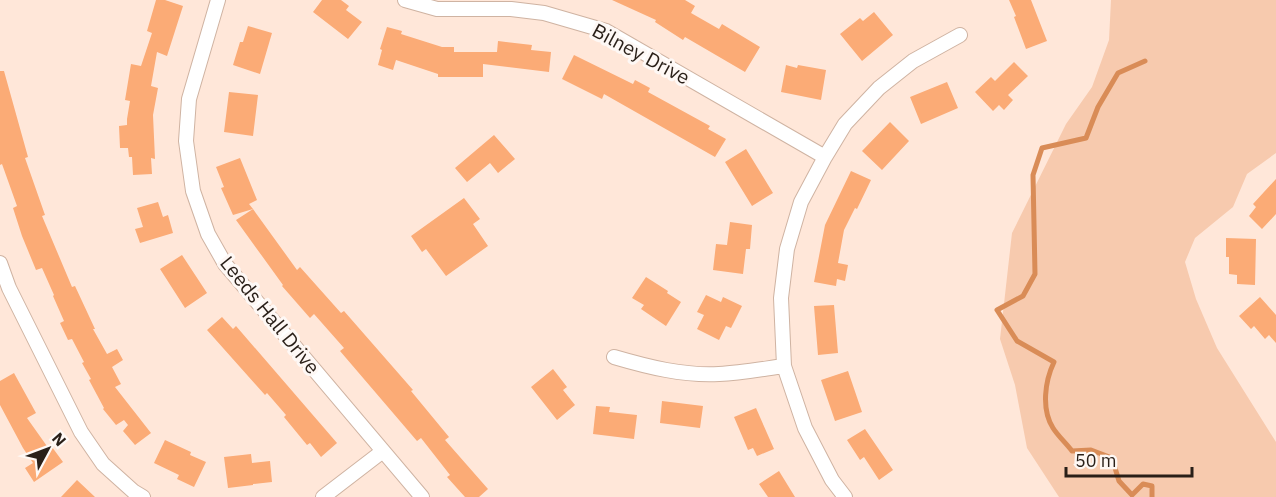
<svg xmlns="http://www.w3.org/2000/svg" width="1276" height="497" viewBox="0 0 1276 497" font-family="'IBM Plex Sans',sans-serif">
<rect width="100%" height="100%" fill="#ffe7d9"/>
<path fill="#f7caae" d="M1111 0H1276V153L1247 174 1233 207 1195 238 1185 262 1196 299 1217 348 1276 442V497H1059L1027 448 1015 385 1000 339 1012 233 1066 124 1092 87 1109 40Z"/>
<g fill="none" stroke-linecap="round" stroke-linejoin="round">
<path stroke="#d98c57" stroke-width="5" d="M1145 61 1118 73 1098 107 1086 138 1042 148 1033 175 1035 274 1023 296 997 310 1017 341 1054 362C1045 381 1041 409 1053 428 1058 436 1066 443 1072 451L1091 450 1112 458 1119 481 1132 495 1143 484 1152 486V497"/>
</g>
<path fill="#fbab76" d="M156 0H165L183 6 167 56 157 52 151 86 158 88 153 115 155 159 151 158 152 174 133 175 132 157H129L128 148H120L119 126 127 125V119L130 101 125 100 131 64 141 66 152 33 147 31Z
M322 0H341L349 6 346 10 362 22 348 39 313 12Z
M612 0H685L695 6 691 13 719 29 722 24 760 47 745 72 685 37 683 40 655 22 656 20Z
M1009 0H1031L1047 41 1026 49 1014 17 1016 16Z
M874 12 893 35 862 61 840 34 860 18 863 21Z
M248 26 272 33 260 74 233 65 240 42H243Z
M387 27 402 31 401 34 442 47H454V52H497L498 41 532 45 531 50 551 52 549 72 483 64V77H438V74L396 60 393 70 378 65 382 50 380 49Z
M574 55 633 84 635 80 650 88 648 92 710 126 708 129 726 139 715 157 604 94 602 99 562 79Z
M1014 62 1028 76 1008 95 1013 100 1004 110 999 105 993 111 975 92 991 77 995 81Z
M786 65 797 68 798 65 826 70 821 100 781 92Z
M0 71H4L28 157 25 158 45 215 42 216 72 287 75 286 95 329H93L107 354 117 349 123 360 112 367 121 384 115 387 151 433 135 445 123 431 128 425 124 420 116 425 103 409 104 408 89 380 91 379 82 363 84 362 72 339 68 340 60 323 64 321 53 296 54 295 42 268 36 270 22 236 13 208 17 206 2 164 0 165Z
M947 82 958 108 921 124 910 97Z
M229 92 258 95 253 136 224 132Z
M890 122 909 141 882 170 862 151Z
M494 135 515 159 498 173 490 163 467 182 455 168Z
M746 149 773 193 752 206 725 162Z
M240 158 257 200 249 204 253 209 233 215 221 188 224 187 216 167Z
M851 171 871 180 857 209 855 208 844 230 838 263 848 265 845 281 837 279 836 286 814 282 825 225Z
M1276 179V214L1262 229 1249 216 1256 207 1253 204Z
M464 198 480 219 473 224 488 246 446 276 426 249 422 252 411 236Z
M158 202 163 217 168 215 173 233 140 243 135 229 143 227 137 208Z
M253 209 297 270 300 267 341 313 344 311 413 390 411 391 449 437 445 440 488 489 479 497H465L447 477 450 475 421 438 417 441 340 351 344 348 314 314 310 318 282 286 283 285 236 220Z
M730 222 752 225 750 249H746L743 274 713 270 716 244 727 245Z
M1226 238 1256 239 1255 285 1237 284V275L1229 274V257H1226Z
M182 255 207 293 185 308 160 269Z
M646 277 668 291 667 293 681 302 666 326 641 309 644 305 632 298Z
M706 295 721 302 723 297 742 306 731 328 726 326 719 340 697 329 704 315 697 312Z
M1260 297 1276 315V343L1269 335 1265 339 1254 326 1251 329 1239 316Z
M834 305 838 353 818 355 814 306Z
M222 317 233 329 236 326 337 443 321 457 310 443 307 445 284 417 286 415 267 393 265 395 207 330Z
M553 369 567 387 563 390 575 405 557 420 531 387Z
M848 371 862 412 835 421 821 380Z
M14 373 36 413 27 418 49 449 52 447 63 462 34 482 25 468 33 463 23 448 0 405V381Z
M662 401 703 406 700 428 660 423Z
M596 406 610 407 609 412 637 415 634 439 593 434Z
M756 408 774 449 757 456 753 448 748 450 734 417Z
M865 429 893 470 879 480 864 457 860 460 847 440Z
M165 440 191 452 190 455 206 462 194 487 177 479 179 475 154 463Z
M251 454 252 463 270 461 272 482 253 484V485L228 488 224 457Z
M779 471 795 497H768L759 484Z
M77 480 95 497H61Z"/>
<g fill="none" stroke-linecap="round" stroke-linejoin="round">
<defs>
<path id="street" d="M218 0 189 99 186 141 193 191 208 234 225 264 422 497
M405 0 437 9H511L544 13 606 31 825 157
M0 263 9 288 81 432 103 464 133 491 143 497
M614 357C648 367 684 376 719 374 741 373 762 369 784 366
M323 497 383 451
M845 497 832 480 805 428 784 366 781 298 787 249 801 202 825 157 845 124 879 88 913 61 960 35"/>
</defs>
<use href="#street" stroke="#cfb3a2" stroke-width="16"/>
<use href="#street" stroke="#fff" stroke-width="14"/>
</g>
<g text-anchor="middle" stroke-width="6" stroke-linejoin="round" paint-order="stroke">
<g font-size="20" fill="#291f18" stroke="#fef8f5">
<text transform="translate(641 54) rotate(28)" y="7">Bilney Drive</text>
<text transform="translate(270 315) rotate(51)" y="7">Leeds Hall Drive</text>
</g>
</g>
<g transform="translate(48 449) rotate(49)" stroke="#fef8f5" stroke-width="4.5" paint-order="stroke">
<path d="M0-4.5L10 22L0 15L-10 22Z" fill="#291f18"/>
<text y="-9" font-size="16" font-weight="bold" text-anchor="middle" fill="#291f18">N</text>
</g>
<path d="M1066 467v9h126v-9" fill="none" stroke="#291f18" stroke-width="3"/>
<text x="1075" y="467" font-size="18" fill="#291f18" stroke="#fef8f5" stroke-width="4.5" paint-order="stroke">50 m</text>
</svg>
